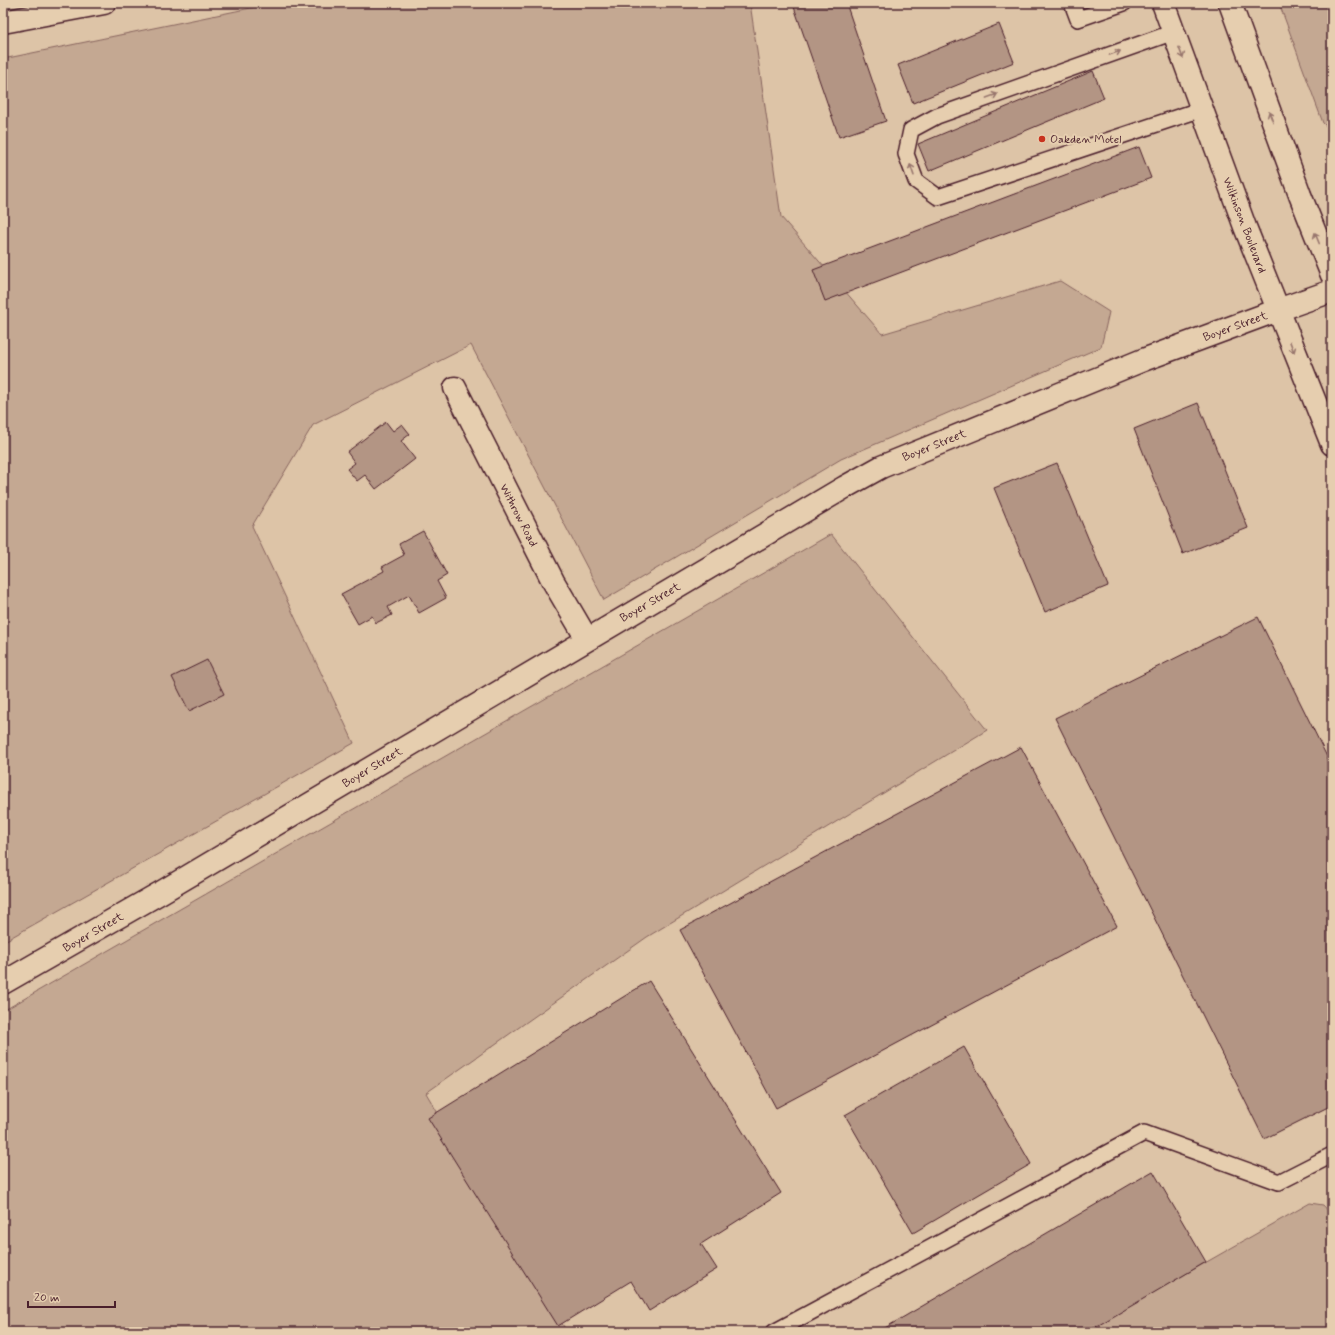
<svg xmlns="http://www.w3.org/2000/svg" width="1335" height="1335" viewBox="0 0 1335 1335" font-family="Mynerve,sans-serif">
<rect width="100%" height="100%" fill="#ddc4a7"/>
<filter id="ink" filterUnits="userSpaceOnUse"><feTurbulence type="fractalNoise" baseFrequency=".025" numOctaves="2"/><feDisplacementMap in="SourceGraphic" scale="8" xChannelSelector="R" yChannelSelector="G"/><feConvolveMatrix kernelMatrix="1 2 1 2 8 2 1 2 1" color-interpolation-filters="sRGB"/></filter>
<g filter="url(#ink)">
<path fill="#c4a892" stroke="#87645e" d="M275 3H750L781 217 882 334 1060 281 1109 312 1101 347 841 459 604 600 471 345 313 425 252 526 354 743 3 942V59Z
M1279 3H1332V132L1323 123Z
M831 534 987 730 647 937 426 1093 567 1332H3V1011Z
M1310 1203 1323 1205 1332 1215V1332H1084Z"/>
<path fill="#b39584" stroke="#4a1f2b" d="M804 3H846L886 121 839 137 794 7Z
M999 24 1014 62 913 103 898 65Z
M1093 71 1104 98 929 171 918 144Z
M1139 147 1151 178 825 301 813 270Z
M1198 403 1248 528 1183 554 1134 429Z
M386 422 393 431 402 424 410 434 401 441 415 459 376 489 365 475 357 481 347 469 355 463 347 452Z
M1057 463 1108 586 1045 612 994 488Z
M423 531 447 575 437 581 446 598 419 613 409 595 388 607 392 615 376 623 372 616 358 624 341 594 384 571 382 567 404 555 399 544Z
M1258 617 1332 767V1105L1264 1139 1055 718Z
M207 660 224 694 189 711 172 677Z
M1021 747 1117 926 776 1108 680 930Z
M649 981 781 1193 701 1244 717 1269 649 1311 631 1281 558 1326 428 1118Z
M964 1047 1031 1164 913 1233 845 1115Z
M1153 1171 1206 1262 1087 1332H878Z"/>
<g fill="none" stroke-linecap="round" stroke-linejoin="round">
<defs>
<path id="service" d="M1072 3 1078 19 1124 3
M1174 32 937 116 911 130 906 154 916 181 938 197 1202 109
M774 1332 1144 1133 1279 1182 1332 1155"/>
<path id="minor" d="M455 388 553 581 587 639
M3 983 160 893 845 487 881 467 1143 360 1278 310"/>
<path id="secondary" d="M1278 310 1332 291"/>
<path id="primary" d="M1163 3 1245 227 1332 444
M1230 3 1300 195 1332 275"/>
<path id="trunk" d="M3 22 104 3"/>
</defs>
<use href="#service" stroke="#4a1f2b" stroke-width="18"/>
<use href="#minor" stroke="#4a1f2b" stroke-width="25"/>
<use href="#secondary" stroke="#4a1f2b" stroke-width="25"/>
<use href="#primary" stroke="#4a1f2b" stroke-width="25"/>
<use href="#trunk" stroke="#4a1f2b" stroke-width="25"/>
<use href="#service" stroke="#e6ceaf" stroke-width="15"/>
<use href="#minor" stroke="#e6ceaf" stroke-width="22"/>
<use href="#secondary" stroke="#e6ceaf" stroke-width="22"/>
<use href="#primary" stroke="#e6ceaf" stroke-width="22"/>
<use href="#trunk" stroke="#e6ceaf" stroke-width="22"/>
</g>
<defs><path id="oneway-shaft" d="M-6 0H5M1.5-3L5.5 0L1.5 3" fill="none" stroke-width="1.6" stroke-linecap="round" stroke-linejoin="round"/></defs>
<g stroke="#98766d">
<use href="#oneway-shaft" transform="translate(1115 53) rotate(-20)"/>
<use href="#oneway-shaft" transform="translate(1181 53) rotate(70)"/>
<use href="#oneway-shaft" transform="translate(992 96) rotate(-20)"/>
<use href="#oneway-shaft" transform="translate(1271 117) rotate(-110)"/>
<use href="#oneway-shaft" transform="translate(912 170) rotate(-109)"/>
<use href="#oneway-shaft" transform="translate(1317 238) rotate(-112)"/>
<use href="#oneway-shaft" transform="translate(1292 347) rotate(69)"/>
</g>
</g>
<circle fill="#c8321e" stroke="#e6ceaf" stroke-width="1.5" cx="1042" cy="139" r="4"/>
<g text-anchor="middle" stroke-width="4" stroke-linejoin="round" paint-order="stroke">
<g font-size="12" fill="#4a1f2b" stroke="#e6ceaf" text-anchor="start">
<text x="1050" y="143">Oakden Motel</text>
</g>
<g font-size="12" fill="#4a1f2b" stroke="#e6ceaf">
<text transform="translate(1245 225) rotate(69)" y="4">Wilkinson Boulevard</text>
<text transform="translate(1235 326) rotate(-20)" y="4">Boyer Street</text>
<text transform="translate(934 445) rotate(-22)" y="4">Boyer Street</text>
<text transform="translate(519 515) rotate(63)" y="4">Withrow Road</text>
<text transform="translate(650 602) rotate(-30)" y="4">Boyer Street</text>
<text transform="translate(372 767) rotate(-31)" y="4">Boyer Street</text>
<text transform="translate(93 932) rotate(-30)" y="4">Boyer Street</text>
</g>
</g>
<rect width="1335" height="1335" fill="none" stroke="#e6ceaf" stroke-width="16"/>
<rect x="8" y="8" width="1319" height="1319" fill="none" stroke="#4a1f2b" stroke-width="1.5" filter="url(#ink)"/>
<path d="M28 1301v6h87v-6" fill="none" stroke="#4a1f2b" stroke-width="2"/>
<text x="34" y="1301" font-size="12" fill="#4a1f2b" stroke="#e6ceaf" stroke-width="3" paint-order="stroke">20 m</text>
</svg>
